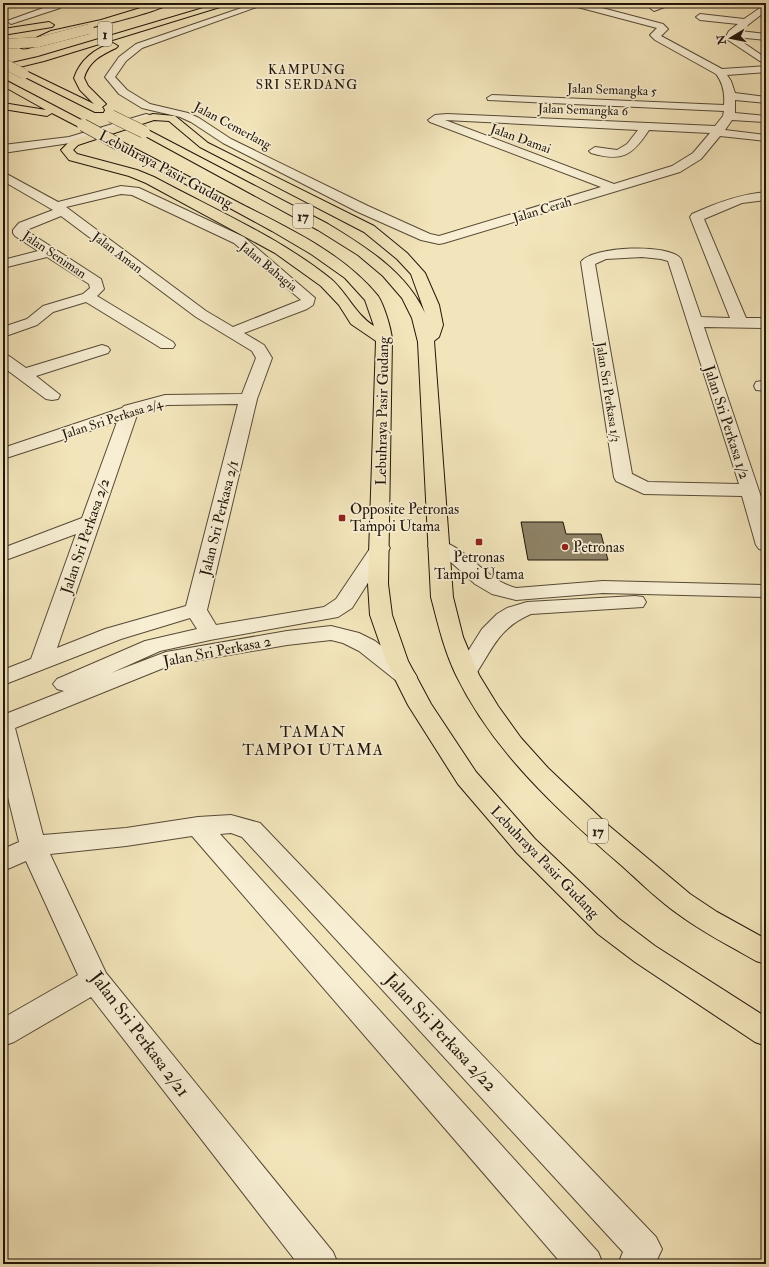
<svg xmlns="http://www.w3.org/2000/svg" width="769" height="1267" viewBox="0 0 769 1267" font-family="'IM FELL Double Pica',serif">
<rect width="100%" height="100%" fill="#f3e5bb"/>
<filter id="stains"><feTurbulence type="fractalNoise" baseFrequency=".005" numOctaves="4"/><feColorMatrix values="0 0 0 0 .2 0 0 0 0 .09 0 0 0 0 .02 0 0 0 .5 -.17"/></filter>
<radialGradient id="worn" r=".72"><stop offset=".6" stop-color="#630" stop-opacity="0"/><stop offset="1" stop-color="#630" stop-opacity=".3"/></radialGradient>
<path fill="#8e8266" stroke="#21160a" d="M521 522H563L566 534H601L608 560H528Z"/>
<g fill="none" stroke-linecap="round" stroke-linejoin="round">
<defs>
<path id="minor" d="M57 3 61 6 60 8 11 24 7 21Z
M256 3H268L142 48 126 61 115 77 127 90 150 104 188 113 199 118 231 139 368 206 430 234 439 236 601 187 430 122 428 120 435 115 447 114 715 126 723 116 724 111 488 100 487 98 492 95 724 105C725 93 723 83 716 74L655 40 650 35 657 28 570 5 569 3H583L663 24 668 29 661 36 722 69 766 66V72L727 75 731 81 735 93 766 97V103L735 100V113L766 116V122L732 120 725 130 766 135V141L720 136 701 159 680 172 444 243 439 244 421 240 358 212 223 143 191 122 180 117 142 108 119 94 105 77 119 57 136 44ZM445 120 638 130 627 144 617 150 595 147 589 151 591 153C622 162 632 156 649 130L710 133 693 153 672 166 614 184Z
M662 3H675L654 11 650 8Z
M766 4V11L740 31 766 34V40L735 37 766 58V65L725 38 729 31 738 24 700 20 696 17 700 14 744 19Z
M146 114 150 115 152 117 150 119 70 143 3 153V145L69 137Z
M3 172 58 202 121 186 139 188 244 237 315 298 313 305 307 309 244 333 264 345 272 358 257 399 207 610 216 625 324 607 336 599 373 544 380 542 387 544 390 548 352 608 338 617 210 640 160 651 111 673 166 652 287 631 331 626 359 633 375 641 414 672 417 677 414 682 406 684 398 682 359 651 343 643 331 640 287 645 171 665 15 728 43 835 126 828 198 817 231 815 260 823 656 1237 662 1249 655 1264H618L623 1252 242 837 231 833 220 834 598 1252 603 1264H562L192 836 126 846 50 854 106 973 333 1252 338 1264H298L91 997 14 1042 3 1046V1018L78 975 26 861 3 871V849L19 842 3 777V715L64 691 57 689 53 684 57 679 145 641 197 629 190 618 121 639 3 685V670L31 659 76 534 3 561V548L82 518 117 422 3 459V448L122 408 124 406 165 395 242 394 256 358 252 351 196 317 61 216 29 229 27 231 101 279 104 289 97 296 173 342 175 345 173 348H161L86 302 53 312 37 325 3 337V327L27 319 43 306 83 294 90 288 89 284 47 257 3 268V260L38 251 15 236 13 233V230L19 223 53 210 3 181ZM121 194 132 195 234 243 301 300 233 327 206 311 66 207ZM238 404 186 606 105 629 57 648 137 415 167 405Z
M766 192V200L742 203 704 219 746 318H766V328L704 327 766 512V551L759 549 756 545 742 496 644 494 616 481 614 477 581 262C592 246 670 243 681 259L701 317 730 318 690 217 692 214C716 203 740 194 766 192ZM642 257 661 259 668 261 739 484 648 482 632 474 595 264 606 259Z
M102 345 108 347 110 350 108 353 36 376 60 395 58 399 52 400 46 399 3 367V354L9 356 26 368Z
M762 381H766V391L756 390 754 386 756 382Z
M438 540C469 548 485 580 516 588L603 581 766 585V597L603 593 516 600 492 594 475 584 452 563 431 550 428 546 431 542Z
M635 596 643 597 646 602 643 607 531 614C498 628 492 650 474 677L466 679 458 677 455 672 482 629 497 614 507 608 527 602Z"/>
<path id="highway" d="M157 3H170C161 12 81 30 64 34 52 36 31 51 21 48L19 46 51 31 101 20Z
M220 3H233L44 61 3 71V65L38 57Z
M49 22 54 25 52 27 3 35V29Z
M113 43 118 46 116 48C101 55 89 61 84 78L88 86 106 104 102 107 104 110 103 112H95L19 74 24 71 28 72 94 104 80 90 74 78C80 60 95 48 113 43Z
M3 79 87 123 89 125 83 128 79 127 52 113 47 116 3 109V103L46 110 3 86Z
M153 114 175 116 208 143 374 226 407 253 425 273 439 305 443 325 439 337 434 341 453 597 463 637 479 675 498 706 521 738 548 768 608 825 690 894 717 912 766 939V964L756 961C730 946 702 932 678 914 658 900 640 882 621 865 557 810 493 751 456 675 444 650 438 624 431 597L418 342 412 318 402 298 383 276 358 255 318 230 138 132 140 130H148L328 224C366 247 406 272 425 313L411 274 397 259 364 232 200 147 169 121 154 120 78 145 73 150 77 154 137 170 154 177C213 209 279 237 331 279 348 294 355 314 374 326L365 300 345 278 311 254 272 231 112 144 118 141 122 142C162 163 203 184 243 205 290 229 344 254 378 296 384 305 391 328 392 339L388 584 392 615 408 661 431 704 476 772 535 839 618 918 655 946 766 1017V1046L755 1042 635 962 598 934 517 853 458 784 408 705 386 661 370 615 368 584 376 341 351 324 339 305 321 286 275 253 146 183 129 176 69 160 61 150 70 141Z"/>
</defs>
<use href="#minor" stroke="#564a36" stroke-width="2"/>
<use href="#highway" stroke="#21160a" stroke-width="2"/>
<use href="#minor" fill="#f7eed3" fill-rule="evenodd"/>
<use href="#highway" fill="#f3e5bb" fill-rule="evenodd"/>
<defs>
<path id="highway-bridge-far1" d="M3 44 39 42 89 29
M3 63 24 74"/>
<path id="highway-bridge" d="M111 116 144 132
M83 125 118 144"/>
</defs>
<use href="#highway-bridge-far1" stroke="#21160a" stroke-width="10" stroke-linecap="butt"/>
<use href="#highway-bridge" stroke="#21160a" stroke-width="13" stroke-linecap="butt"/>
<use href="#highway-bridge-far1" stroke="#f3e5bb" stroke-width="10"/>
<use href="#highway-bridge" stroke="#f3e5bb" stroke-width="12"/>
</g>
<g fill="#8f2418" stroke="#f7eed3" stroke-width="1.5">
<rect x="338" y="514" width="8" height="8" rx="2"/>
<rect x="475" y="538" width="8" height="8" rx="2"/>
<circle cx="565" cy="547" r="4"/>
</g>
<g text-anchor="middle" stroke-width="3.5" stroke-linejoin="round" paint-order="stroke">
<g font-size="13" letter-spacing="1" fill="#21160a" stroke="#f7eed3">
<text x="307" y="74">KAMPUNG<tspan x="307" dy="15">SRI SERDANG</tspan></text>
</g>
<g font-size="13" fill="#21160a" stroke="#f7eed3">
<text transform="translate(612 89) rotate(2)" y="5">Jalan Semangka 5</text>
<text transform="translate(583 109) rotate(2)" y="5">Jalan Semangka 6</text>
<text transform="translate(233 125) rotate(28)" y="5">Jalan Cemerlang</text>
<text transform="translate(521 138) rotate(20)" y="5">Jalan Damai</text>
<text transform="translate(542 209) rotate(-17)" y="5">Jalan Cerah</text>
<text transform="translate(118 252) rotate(37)" y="5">Jalan Aman</text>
<text transform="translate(55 254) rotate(34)" y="5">Jalan Seniman</text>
<text transform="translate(269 266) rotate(39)" y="5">Jalan Bahagia</text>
<text transform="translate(609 392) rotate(81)" y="5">Jalan Sri Perkasa 1/3</text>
<text transform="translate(112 418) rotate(-18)" y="5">Jalan Sri Perkasa 2/4</text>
</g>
<g fill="#f7eed3" stroke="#615746" stroke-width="1">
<rect x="98" y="22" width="14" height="24" rx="3"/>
<rect x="293" y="204" width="20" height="24" rx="3"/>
<rect x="588" y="819" width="20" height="24" rx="3"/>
</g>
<g font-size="14" font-weight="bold" fill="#21160a">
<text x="105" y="39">1</text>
<text x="303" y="221">17</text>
<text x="598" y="836">17</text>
</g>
<g font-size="15" fill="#21160a" stroke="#f7eed3">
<text transform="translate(166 169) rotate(28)" y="5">Lebuhraya Pasir Gudang</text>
<text transform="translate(382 411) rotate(-89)" y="5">Lebuhraya Pasir Gudang</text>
<text transform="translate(727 422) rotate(72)" y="5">Jalan Sri Perkasa 1/2</text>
<text transform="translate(219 518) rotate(-76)" y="5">Jalan Sri Perkasa 2/1</text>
<text transform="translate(85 536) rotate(-71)" y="5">Jalan Sri Perkasa 2/2</text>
<text transform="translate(217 651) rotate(-11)" y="5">Jalan Sri Perkasa 2</text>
<text transform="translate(545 862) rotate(46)" y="5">Lebuhraya Pasir Gudang</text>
</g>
<g font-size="15" fill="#21160a" stroke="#f7eed3" text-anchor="start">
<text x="350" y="514">Opposite Petronas<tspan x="350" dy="17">Tampoi Utama</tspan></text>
<text x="573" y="552">Petronas</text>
<text x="479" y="562" text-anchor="middle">Petronas<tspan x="479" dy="17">Tampoi Utama</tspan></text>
</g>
<g font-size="16" letter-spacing="1" fill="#21160a" stroke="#f7eed3">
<text x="313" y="737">TAMAN<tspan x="313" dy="18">TAMPOI UTAMA</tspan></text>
</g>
<g font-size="18" fill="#21160a" stroke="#f7eed3">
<text transform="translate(441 1032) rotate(47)" y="6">Jalan Sri Perkasa 2/22</text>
<text transform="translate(140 1034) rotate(53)" y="6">Jalan Sri Perkasa 2/21</text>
</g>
</g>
<rect width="769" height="1267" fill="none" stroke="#f3e5bb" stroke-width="16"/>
<rect x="4" y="4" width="761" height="1259" fill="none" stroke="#21160a" stroke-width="2"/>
<rect x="8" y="8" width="753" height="1251" fill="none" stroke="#21160a"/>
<g transform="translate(731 38) rotate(260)" stroke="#f7eed3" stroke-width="3" paint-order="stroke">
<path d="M0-3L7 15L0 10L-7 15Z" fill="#21160a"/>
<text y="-6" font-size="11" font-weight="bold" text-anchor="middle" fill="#21160a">N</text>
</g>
<rect width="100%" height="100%" filter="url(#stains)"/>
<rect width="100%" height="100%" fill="url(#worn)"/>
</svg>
